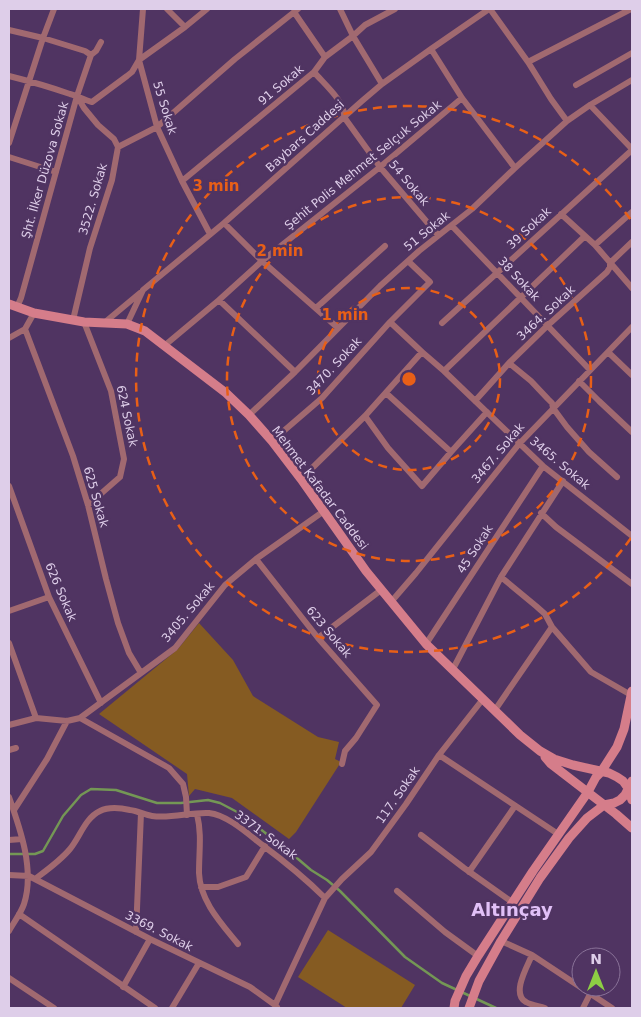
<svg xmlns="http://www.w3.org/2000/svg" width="641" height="1017" viewBox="0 0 641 1017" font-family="'DejaVu Sans',sans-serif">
<rect width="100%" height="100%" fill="#503462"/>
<path fill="#855b22" d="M199 623 233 660 253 696 318 737 339 742 335 759 341 762 296 832 289 839 232 798 195 789 189 796 187 774 99 714 178 649Z
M328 930 415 985 401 1008H347L298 977Z"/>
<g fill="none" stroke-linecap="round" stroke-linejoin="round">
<path stroke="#749755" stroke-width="2.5" d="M9 854H35L43 851 63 816 81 795 91 789 116 790 157 803H181L208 800 220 803 241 814 291 853 311 870 327 880 340 891 405 957 442 983 496 1008"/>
<path stroke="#a16970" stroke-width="6" d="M143 9 139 60 157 127 182 181 210 234
M167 9 185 27
M340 9 353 36 382 84
M490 9 528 62 551 99 567 121
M294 12 325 57
M9 30 43 38 85 51 91 55
M431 49 462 98 515 168
M528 62 631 9
M314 72C323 83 346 102 344 117L380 167 438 235
M9 76C29 81 50 87 70 94 78 96 84 100 92 102L127 76 132 72 139 60 185 27 207 9
M576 85 632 53
M590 105 632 149
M9 143 43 38 54 9
M118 147 157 127 235 59 298 9
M9 157 56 172
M182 181 314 72 325 57 353 36 365 25 395 9
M561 214 595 245 632 288
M224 223 262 261 338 328
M452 226 590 370
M595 245 632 212
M219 300 295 372
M17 307 21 298 77 96 91 55 96 51 101 42
M316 308 385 246
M73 320 90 248 112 180 118 147 114 139 98 125 84 108 77 96
M84 322 111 391 124 459 120 477 88 505
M390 322 422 352 444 371 543 466 632 536
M104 323 140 293
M442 323 632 150
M127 324 143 290 224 223 362 101 382 84 431 49 489 9
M25 329 73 456 88 505 106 579 118 623 129 653 141 673
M9 338 25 329 34 313
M164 346 219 300 262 261 380 167 462 98
M608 352 632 375
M509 363 531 381 548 399 552 403 553 408 567 427 589 452 617 477
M444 371 585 236
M579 381 599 401 632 432
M386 393 451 452
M475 401 509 363 547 326 607 272 610 267V263L632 242
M249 415 295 372 380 286 419 251 472 209 515 168 567 121 590 105 632 80
M365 416 388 448 422 486 451 452 487 412
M272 441 322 398 390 322 430 282 408 261
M301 479 365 416 422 352
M9 486 49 597 101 703
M541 513 556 527 632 584
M256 559 318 638 377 705 356 738 345 751 342 764
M501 577 536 606 545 614 552 627 591 672 631 695
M391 602 416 573 519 444 632 327
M9 611 49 597
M318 638 381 590
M9 643 36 718
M426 644 543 466
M453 669 501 577 563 481
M495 710 552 627
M80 718 169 768 183 784 186 797 187 815
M9 725 36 718 67 721 80 718 175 648 225 585 256 559 324 511
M9 750 16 748
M439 755 558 834
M9 797C20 828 35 870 24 904 21 913 14 922 9 931
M14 810 47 759 67 721
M197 814C202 835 199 851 199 873 200 901 221 923 238 944
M421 835 464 868 512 902
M9 840 22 839
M469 872 515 806
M9 875 29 876 150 939 250 987 275 1005 277 1007
M35 879C47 870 60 861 70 849 80 837 85 818 100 811 108 807 121 808 130 810 138 811 145 815 152 816 171 819 190 812 209 813 227 815 247 833 261 844 284 861 305 878 325 898
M201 887H218L246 877 265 846
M397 891 445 932 478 956
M19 914 155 1008
M136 932 141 813
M501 941 532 955C527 967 511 994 526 1002 531 1005 539 1006 545 1008
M532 955 612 1008
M9 978 54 1008
M123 987 150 939
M275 1005 325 898 342 879 371 852 406 804 439 755 483 699
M172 1008 199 963
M583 1008 590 994"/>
<path stroke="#d57d8a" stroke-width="9" d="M9 304 34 313 84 322 127 324 145 331 226 393 249 415 272 441 301 479 366 571 426 644 520 735 540 751 554 759 573 765 609 773 617 777 623 781 628 788 632 800
M545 757 551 764 616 814 632 828
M454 1008 455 1001 466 976 478 956 533 871 588 792 596 777 601 772 617 747 624 729 632 691
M469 1008 479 981 501 941 540 878 569 838 587 818 604 805 614 803 620 800 625 795 632 781"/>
</g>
<g fill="none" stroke="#e85f17" stroke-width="2.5" stroke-dasharray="9 6">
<circle cx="409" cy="379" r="91"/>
<circle cx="409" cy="379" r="182"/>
<path d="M631 538A273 273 0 1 1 631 220"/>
</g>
<g text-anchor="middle" stroke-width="5" stroke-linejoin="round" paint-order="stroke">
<g font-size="12" fill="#decee9" stroke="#503462">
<text transform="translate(281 85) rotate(-40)" y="4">91 Sokak</text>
<text transform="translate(165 108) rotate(73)" y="4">55 Sokak</text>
<text transform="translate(305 136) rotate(-42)" y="4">Baybars Caddesi</text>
<text transform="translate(363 165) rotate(-39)" y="4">Şehit Polis Mehmet Selçuk Sokak</text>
<text transform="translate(45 170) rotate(-74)" y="4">Şht. İlker Düzova Sokak</text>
<text transform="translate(409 183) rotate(50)" y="4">54 Sokak</text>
<text transform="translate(93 199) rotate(-74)" y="4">3522. Sokak</text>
<text transform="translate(529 228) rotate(-43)" y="4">39 Sokak</text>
<text transform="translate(427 231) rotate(-39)" y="4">51 Sokak</text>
<text transform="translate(519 279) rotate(47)" y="4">38 Sokak</text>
<text transform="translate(546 313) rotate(-43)" y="4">3464. Sokak</text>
<text transform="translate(334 366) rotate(-47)" y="4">3470. Sokak</text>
<text transform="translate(127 416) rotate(78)" y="4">624 Sokak</text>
<text transform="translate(498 453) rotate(-50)" y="4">3467. Sokak</text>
<text transform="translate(560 463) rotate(40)" y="4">3465. Sokak</text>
<text transform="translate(320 488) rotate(53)" y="4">Mehmet Kafadar Caddesi</text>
<text transform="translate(96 497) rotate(74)" y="4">625 Sokak</text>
<text transform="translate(475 549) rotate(-57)" y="4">45 Sokak</text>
<text transform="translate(61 592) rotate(67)" y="4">626 Sokak</text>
<text transform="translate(188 612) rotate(-50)" y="4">3405. Sokak</text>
<text transform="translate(329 632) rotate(50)" y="4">623 Sokak</text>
<text transform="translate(398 795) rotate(-55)" y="4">117. Sokak</text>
<text transform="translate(266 835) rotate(36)" y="4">3371. Sokak</text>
<text transform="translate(159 931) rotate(27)" y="4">3369. Sokak</text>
</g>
<g font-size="18" font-weight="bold" fill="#e1c0f7" stroke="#503462">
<text x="512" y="916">Altınçay</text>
</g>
</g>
<circle cx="409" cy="379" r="8" fill="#e85f17" stroke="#503462" stroke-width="2.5"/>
<g font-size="15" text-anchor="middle" font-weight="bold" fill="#e85f17" stroke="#503462" stroke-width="5" stroke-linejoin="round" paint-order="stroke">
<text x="216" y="191">3 min</text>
<text x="280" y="256">2 min</text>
<text x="345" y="320">1 min</text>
</g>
<rect width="641" height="1017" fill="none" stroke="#decee9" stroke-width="20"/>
<g transform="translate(596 972)"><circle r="24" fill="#503462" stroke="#897298"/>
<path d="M0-4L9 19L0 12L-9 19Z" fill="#8dce44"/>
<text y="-8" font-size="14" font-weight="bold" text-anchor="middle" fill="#decee9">N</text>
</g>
</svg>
